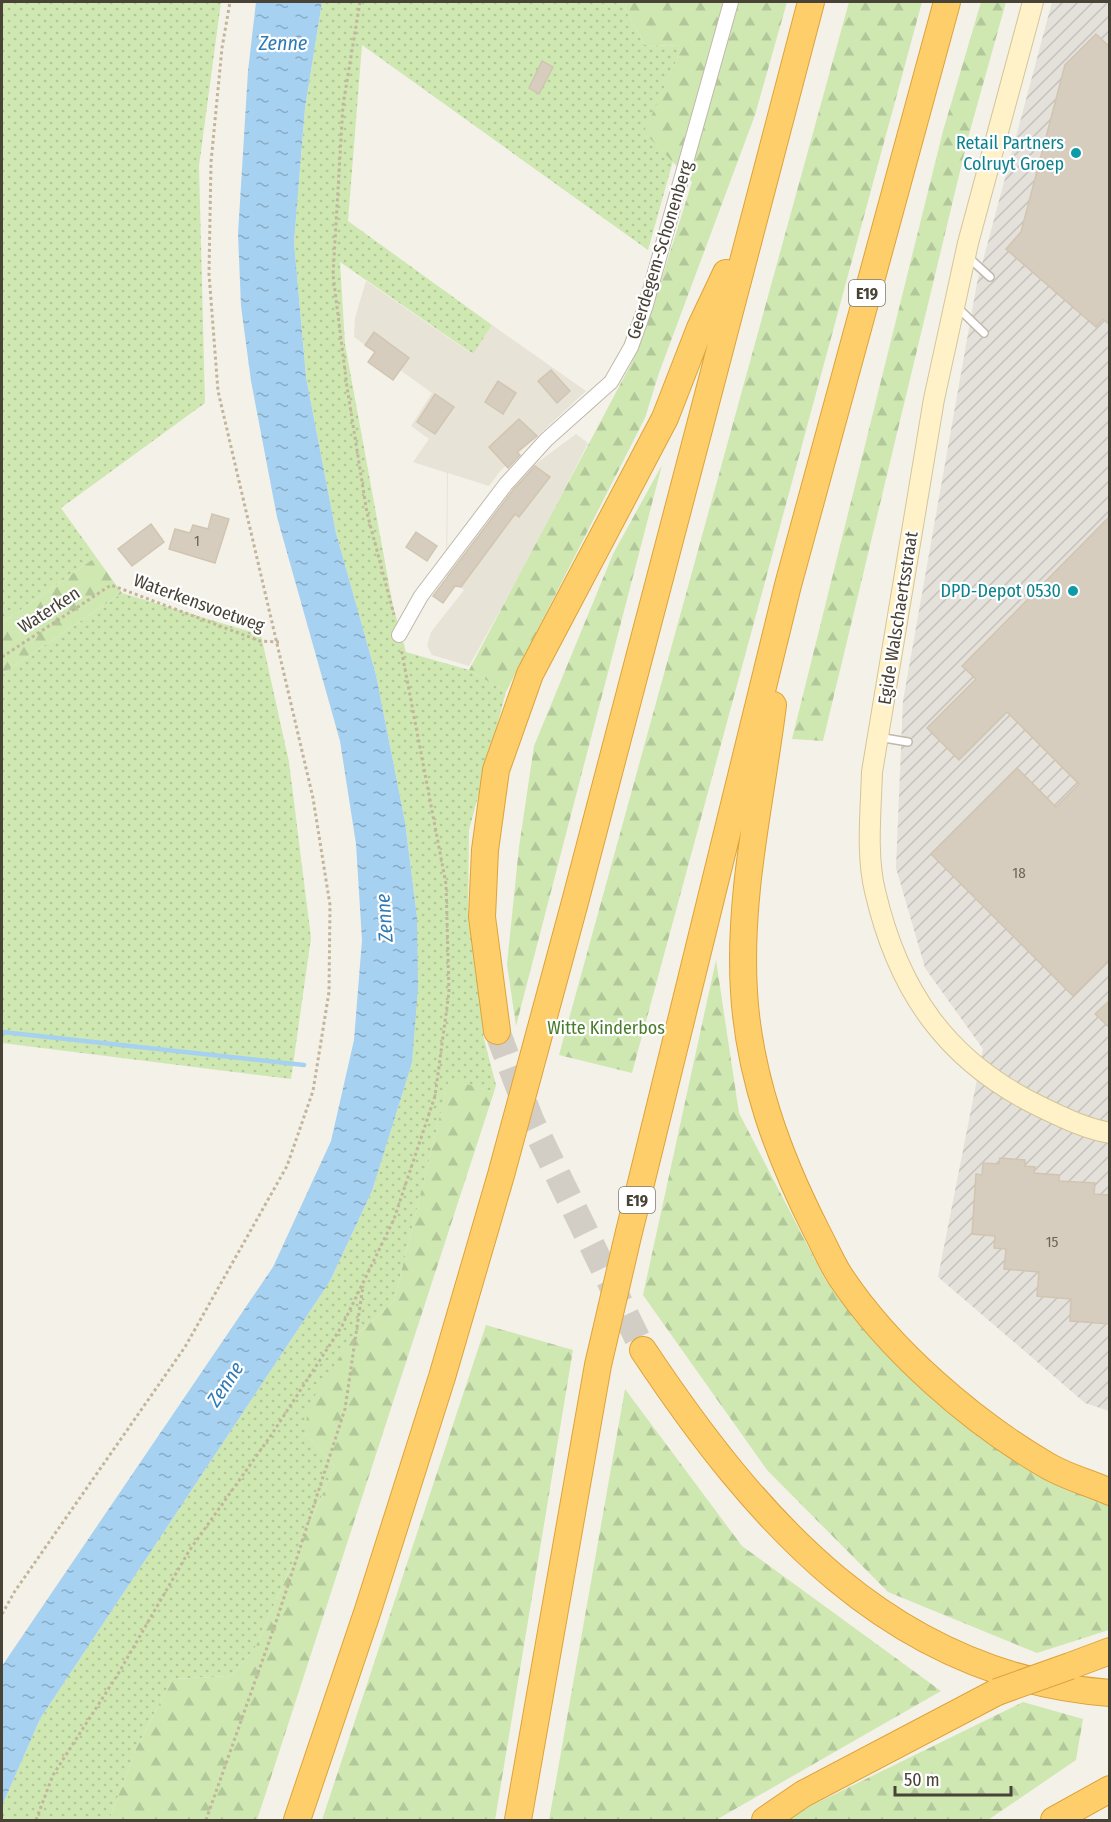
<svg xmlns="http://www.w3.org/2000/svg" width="1111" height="1822" viewBox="0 0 1111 1822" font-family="'Fira Sans Condensed',sans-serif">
<defs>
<pattern id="industrial-furrows" width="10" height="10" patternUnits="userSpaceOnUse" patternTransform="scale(1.5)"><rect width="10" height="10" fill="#e4e0da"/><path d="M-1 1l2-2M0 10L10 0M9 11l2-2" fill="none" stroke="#c5c1bc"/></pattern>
<pattern id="grass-dots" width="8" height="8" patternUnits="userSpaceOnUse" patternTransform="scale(1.5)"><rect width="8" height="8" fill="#cfe8b2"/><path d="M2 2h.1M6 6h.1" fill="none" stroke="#b3c89a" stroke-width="1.8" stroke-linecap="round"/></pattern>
<pattern id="forest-firs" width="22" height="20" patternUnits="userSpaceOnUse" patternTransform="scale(1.5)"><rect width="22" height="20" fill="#cfe8b2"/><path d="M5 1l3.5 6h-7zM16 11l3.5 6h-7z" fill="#b3c89a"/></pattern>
<pattern id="water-ripples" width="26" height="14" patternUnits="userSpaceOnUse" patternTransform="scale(1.5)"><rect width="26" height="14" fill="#a6d1f1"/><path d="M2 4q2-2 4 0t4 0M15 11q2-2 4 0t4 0" fill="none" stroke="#89abc4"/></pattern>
</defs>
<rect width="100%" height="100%" fill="#f4f1e9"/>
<path fill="#e8e3d7" d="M366 281 472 354 492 325 586 391 501 470 489 486 448 473 447 575 534 465 576 434 588 443 531 555 469 666 432 655 427 645 431 632 464 590 446 576 447 473 413 462 429 439 411 426 432 393 354 337 355 318Z"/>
<path fill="url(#industrial-furrows)" d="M1052 2H1109V1411L1085 1403 938 1277 983 1049 925 968 896 868 903 701 977 283Z"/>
<path fill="url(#grass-dots)" d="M2 2H221L199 166 205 403 61 508 96 557 2 623Z
M322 2H621L645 45 683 46 645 132 673 161 648 250 362 45 348 221 492 325 473 354 340 262 345 344 393 606 406 652 469 670 506 692 469 830 468 917 487 1033 483 1035 496 1085 494 1092 449 1080 394 1301 351 1340 305 1434 335 1466 255 1648 231 1676 172 1679 136 1749 109 1820H2V1806L40 1719 330 1281 372 1191 412 1063 417 917 405 822 376 675 336 533 306 377 294 242 305 108Z
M122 593 261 635 289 762 311 938 291 1079 2 1043V674Z"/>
<path fill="url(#forest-firs)" d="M621 2H787L755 115 659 373 645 418 506 692 469 670 631 364 645 332 692 182 644 132 683 46 645 45Z
M849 2H922L632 1073 559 1055Z
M981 2H1006L968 138 823 741 792 739 943 131Z
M662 465 516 1026 507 964 519 847 534 746 613 554Z
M96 557 122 593 2 674V623Z
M716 960 739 1113 826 1281 954 1415 1070 1491 1109 1503V1630L1037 1653 888 1592 767 1470 643 1295Z
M449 1079 494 1092 257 1820H109L136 1749 172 1679 231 1676 255 1648 335 1466 305 1434 308 1406 351 1340 394 1301Z
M486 1325 573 1350 495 1820H322Z
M625 1389 742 1546 941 1691 716 1820H549Z
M1023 1702 1083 1719 1076 1760 988 1820H782Z"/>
<path fill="url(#water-ripples)" d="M256 2H322L305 108 294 242 306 377 336 533 376 675 405 822 417 917 418 987 412 1063 372 1191 330 1281 40 1719 2 1806V1666L273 1267 331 1141 354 1040 362 940 356 844 340 741 277 517 251 381 241 306 238 234 248 71Z"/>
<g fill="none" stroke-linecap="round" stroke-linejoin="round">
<path stroke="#a6d1f1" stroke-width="4.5" d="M2 1032 304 1065"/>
</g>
<path fill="#d6cdbe" stroke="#d1c5b1" stroke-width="1.5" d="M1096 34 1110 47V325L1103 319 1096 327 1006 249 1021 232 1065 65Z
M542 61 553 67 539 94 529 88Z
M374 332 409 358 393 380 368 362 375 352 365 345Z
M551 370 570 391 557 403 538 381Z
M498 381 516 393 503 414 485 402Z
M435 394 454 407 435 434 417 422Z
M519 419 537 436 517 452 520 455 508 468 489 447Z
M535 466 550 477 519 517 515 514 461 587 455 586 443 603 433 596 513 490Z
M212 514 229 519 215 563 169 549 175 529 190 533 193 525 208 529Z
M1110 516V959L1073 996 931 854 1017 768 1056 807 1079 784 1007 712 959 760 927 728 976 679 962 666Z
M151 524 164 542 132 566 118 549Z
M416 532 437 546 427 561 406 547Z
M1110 1000V1028L1095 1014Z
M1000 1158 1025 1160V1166L1035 1167 1034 1173 1059 1175V1181L1095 1183 1094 1194 1110 1195V1324L1070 1321 1071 1299 1037 1296 1039 1272 1004 1269 1006 1249 994 1248 995 1236 972 1234 976 1174 982 1175 983 1163 999 1164Z"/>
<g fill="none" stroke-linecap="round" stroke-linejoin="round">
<path stroke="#d2cec5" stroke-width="26" stroke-dasharray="26 13" stroke-linecap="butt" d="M497 1031 531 1120 643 1350"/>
<defs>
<path id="service" d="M967 256 990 277
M956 306 984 333
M878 737 908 742"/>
<path id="minor" d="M399 635 421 596 506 484 546 440 611 382 631 347 645 308 731 2"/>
<path id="secondary" d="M1033 2 968 243 934 399 872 772C871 809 866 855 875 891 898 991 947 1062 1041 1107 1064 1118 1084 1128 1110 1133"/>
<path id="motorway" d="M773 705C761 801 738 895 744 992 749 1076 778 1155 816 1230 824 1245 831 1262 840 1276 889 1350 972 1422 1048 1466 1067 1477 1090 1483 1110 1492
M497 1031 482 917 485 850 496 770 530 674 665 418 700 328 726 273
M643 1350C756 1520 892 1677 1110 1693
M1070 1666 1110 1651
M297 1820 368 1610 442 1377 501 1175 575 902 811 2
M518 1820 598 1365 628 1236 788 585 947 2
M765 1820 803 1794 997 1692
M1054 1820 1110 1789"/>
</defs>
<use href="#service" stroke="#c0b9ab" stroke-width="10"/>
<use href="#minor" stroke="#c0b9ab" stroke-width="16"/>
<use href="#secondary" stroke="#d4c599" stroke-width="22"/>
<use href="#motorway" stroke="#dea339" stroke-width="28"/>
<path stroke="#c2b59c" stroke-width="3" stroke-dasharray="3 3" stroke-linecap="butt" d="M360 2 343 105 333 275 347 387 367 513 394 615
M2 657 111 585 260 641 279 642
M2 1614 15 1591 185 1347 287 1166 313 1091 329 992 330 905 313 798 218 391 209 274 211 162 222 48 230 2
M36 1820 53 1775 118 1674 189 1551 272 1434 342 1326 394 1219 435 1096 449 992 446 884 401 648
M206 1820 276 1622 345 1409 363 1286"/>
<use href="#service" stroke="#fff" stroke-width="7"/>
<use href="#minor" stroke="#fff" stroke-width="14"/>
<use href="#secondary" stroke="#fff2c9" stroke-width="20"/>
<use href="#motorway" stroke="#fece6b" stroke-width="26"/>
<defs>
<path id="motorway-bridge" d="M997 1692 1070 1666"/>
</defs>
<use href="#motorway-bridge" stroke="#dea339" stroke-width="28" stroke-linecap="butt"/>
<use href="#motorway-bridge" stroke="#fece6b" stroke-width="26"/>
</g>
<g fill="#0f9aa8" stroke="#fff" stroke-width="2">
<circle cx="1076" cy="153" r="6"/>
<circle cx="1073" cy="591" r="6"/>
</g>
<g text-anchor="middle" stroke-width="4.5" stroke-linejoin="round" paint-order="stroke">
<g font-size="15" fill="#6c6559">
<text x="197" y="546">1</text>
<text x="1019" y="878">18</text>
<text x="1052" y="1247">15</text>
</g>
<g fill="#fff" stroke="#7f7b73" stroke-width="1.5">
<rect x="849" y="280" width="36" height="26" rx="4.5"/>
<rect x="619" y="1187" width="36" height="26" rx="4.5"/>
</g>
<g font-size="16" font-weight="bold" fill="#484237">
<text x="867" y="299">E19</text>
<text x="637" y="1206">E19</text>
</g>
<g font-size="18" fill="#0d838f" stroke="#fff" text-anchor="end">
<text x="1064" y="149">Retail Partners<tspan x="1064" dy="21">Colruyt Groep</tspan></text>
<text x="1061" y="597">DPD-Depot 0530</text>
</g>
<g font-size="18" fill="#484237" stroke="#fff">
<text transform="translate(660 250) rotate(-73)" y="6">Geerdegem-Schonenberg</text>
<text transform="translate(199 603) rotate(20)" y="6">Waterkensvoetweg</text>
<text transform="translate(49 610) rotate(-33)" y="6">Waterken</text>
<text transform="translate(898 618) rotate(-81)" y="6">Egide Walschaertsstraat</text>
</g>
<g font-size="18" fill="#487b2a" stroke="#fff">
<text x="606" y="1034">Witte Kinderbos</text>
</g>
<g font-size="20" font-style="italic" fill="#2f7bb5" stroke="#fff">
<text x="283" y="50">Zenne</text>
<text transform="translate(384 918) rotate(-94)" y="7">Zenne</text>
<text transform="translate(225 1384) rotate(-56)" y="7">Zenne</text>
</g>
</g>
<rect width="1111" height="1822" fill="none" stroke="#484237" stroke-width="6"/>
<path d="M895 1786v9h116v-9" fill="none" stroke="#484237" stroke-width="3"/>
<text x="904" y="1786" font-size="18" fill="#484237" stroke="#ffffff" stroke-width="4.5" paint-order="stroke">50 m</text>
</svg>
